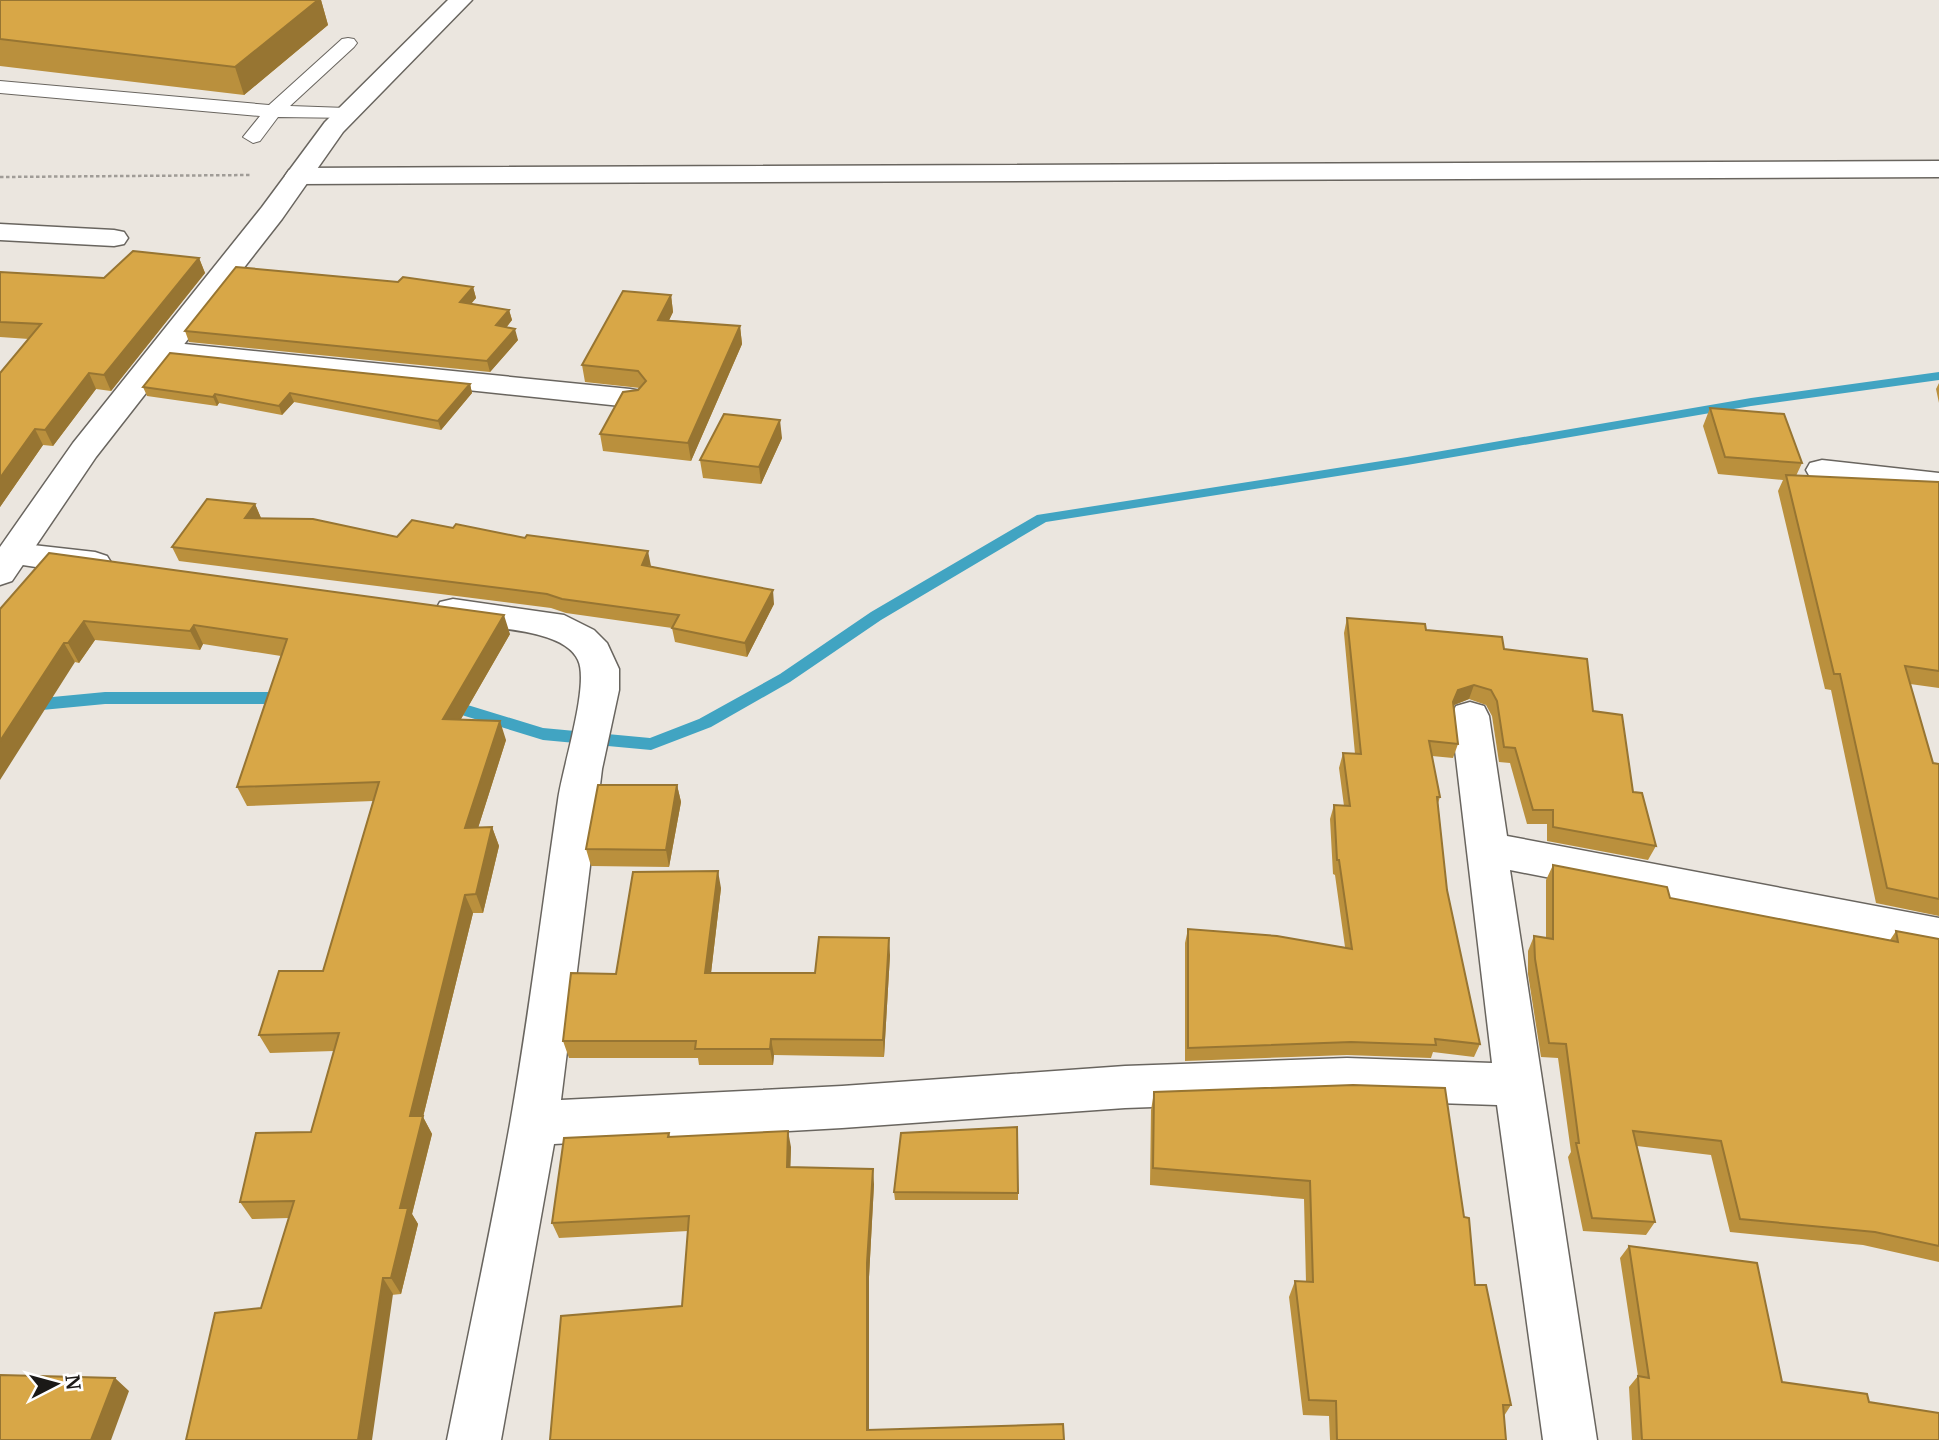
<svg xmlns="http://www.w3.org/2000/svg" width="1939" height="1440" viewBox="0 0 1939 1440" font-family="Merriweather,serif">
<rect width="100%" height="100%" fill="#ebe6df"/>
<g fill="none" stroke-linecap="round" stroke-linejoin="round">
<path fill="#41a4c2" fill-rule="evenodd" d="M1939 372V380L1751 406 1407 465 1046 522 881 620 790 682 711 727 651 750 543 740 442 709 440 705 448 699 543 728 650 738 699 719 780 674 871 612 1037 515 1407 457 1751 398Z
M105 692H286L294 698 286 704H105L0 714V702Z"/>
<defs>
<path id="service" d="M348 38 354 39 357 43 354 47 290 106 346 108 356 114 353 118 278 117 260 141 253 143 243 137 260 116 0 93V81L269 105 342 39Z"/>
<path id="minor" d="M1939 161V177L298 184 289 182 285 176 289 170 298 168Z
M0 224 114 230 124 232 128 238 124 244 114 246 0 240Z
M165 342 630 389 641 391 646 398 641 405 630 407 154 357 150 351 154 345Z
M1822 460 1939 473V493L1810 477 1806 470 1810 463Z
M15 543 95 552 107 556 112 564 107 572 95 576 3 562 0 550 3 546Z
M453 599 564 615 594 630 607 643 619 669V690L602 769 561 1100 842 1086 1125 1066 1347 1058 1492 1063 1451 716 1456 706 1470 702 1484 706 1489 716 1507 836 1939 918V954L1510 870 1597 1440H1543L1497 1105 1347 1100 1125 1108 842 1128 554 1144 501 1440H447C468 1335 491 1230 510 1124 529 1016 542 908 558 800 562 769 590 684 578 660 562 625 474 629 440 620L435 611 440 602Z"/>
<path id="tertiary" d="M448 0H472L343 132 282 219 96 457 12 581 0 585V547L73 443 262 207 325 122Z"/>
</defs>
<use href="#service" stroke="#69655f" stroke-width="2"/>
<use href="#minor" stroke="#69655f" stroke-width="3"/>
<use href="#tertiary" stroke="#69655f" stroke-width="3"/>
<path stroke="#a09c97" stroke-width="2.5" stroke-dasharray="3.5 2.5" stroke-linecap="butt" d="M0 177 251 175"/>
<use href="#service" fill="#fff" fill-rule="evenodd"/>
<use href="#minor" fill="#fff" fill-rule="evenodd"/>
<use href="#tertiary" fill="#fff" fill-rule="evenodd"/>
</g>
<path fill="#ba903d" d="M0 0H321L328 25 244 95 0 66Z
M199 258 205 273 111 391 96 389 53 446 43 445 0 507V373L29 339 0 337V272L104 278Z
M398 282 473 287 476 298 471 304 509 310 512 320 506 328 518 340 490 372 189 342 185 331Z
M671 295 673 312 669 320 740 326 742 344 691 461 603 451 600 434 640 388 585 382 582 365Z
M1939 383V403L1936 389Z
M470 384 472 393 441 430 294 402 282 415 219 403 217 406 147 396 143 387Z
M1710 408 1802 463 1796 476 1939 482V688L1910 684 1933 763 1939 764V916L1876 903 1831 690 1825 689 1778 491 1783 480 1718 474 1703 426Z
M782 438 761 484 703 478 700 460Z
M255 504 261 518 397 537 651 566 774 604 747 657 675 642 672 628 566 613 551 608 179 561 172 547Z
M0 609 510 634 461 719 506 740 478 828 492 827 499 846 483 913H473L423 1117 432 1134 412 1214 418 1224 401 1294 261 1308 289 1218 252 1219 240 1202 311 1132 334 1051 270 1053 259 1035 323 971 373 801 247 806 237 787 281 656 203 644 200 650 95 640 79 663 75 662Z
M1347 618 1426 630 1504 649 1593 711 1633 792 1656 846 1648 860 1547 841V824H1527L1510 763 1499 762 1492 716 1486 705 1469 699 1454 705 1458 744 1453 758 1432 756 1440 797 1438 803 1447 890 1480 1044 1474 1057 1433 1052 1431 1058 1347 1055 1185 1061V943L1188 929 1345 947 1335 875 1333 874 1330 819 1334 805 1344 806 1339 768 1343 753 1355 754 1344 633Z
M677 785 681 802 669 867 591 866 586 849Z
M1553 865 1670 898 1890 940 1896 931 1939 939V1262L1863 1245 1730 1232 1711 1155 1637 1146 1655 1222 1646 1235 1583 1231 1568 1157 1571 1152 1558 1058 1541 1057 1528 974V951L1534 936 1546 938V880Z
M721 888 711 973H815L890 955 884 1057 774 1055 773 1065H699L698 1058H569L563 1041 616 974Z
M1154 1092 1464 1217 1475 1285 1511 1405 1504 1416 1506 1440H1330L1329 1416 1303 1415 1289 1297 1295 1281 1306 1282 1304 1199 1150 1185 1151 1110Z
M669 1133 670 1137 791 1147 790 1167 874 1184 869 1277V1430L550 1440 682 1306 688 1231 559 1238 552 1223Z
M894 1192 1018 1193V1200H895Z
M1629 1246 1782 1382 1869 1402 1939 1440H1632L1629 1387 1638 1376 1620 1258Z"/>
<path fill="#977532" d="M318 0H321L328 25 244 95 235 67Z
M199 258 205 273 111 391 104 375Z
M473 287 476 298 463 313 460 302Z
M671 295 673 312 661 337 658 320Z
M509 310 512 320 499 336 496 325Z
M740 326 742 344 691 461 688 443Z
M515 329 518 340 490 372 487 361Z
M89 373 96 389 53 446 45 430Z
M470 384 472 393 441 430 438 421Z
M290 393 294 402 282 415 279 406Z
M215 394 219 403 217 406 213 397Z
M780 420 782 438 761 484 759 467Z
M35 429 43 445 0 507V478Z
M255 504 261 518H245Z
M648 551 651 566 642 565Z
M773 590 774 604 747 657 745 643Z
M504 615 510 634 450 738 443 719Z
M84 621 95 640 79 663 68 643Z
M194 625 203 644 200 650 190 631Z
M64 643 75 662 0 780V741Z
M1474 685 1469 699 1454 705 1453 702 1458 690Z
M500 721 506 740 472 847 465 828Z
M677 785 681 802 669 867 666 850Z
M492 827 499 846 483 913 476 894Z
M718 871 721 888 709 990 705 973Z
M465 895 473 913 423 1117 432 1134 412 1214 418 1224 401 1294 391 1278 400 1208 410 1116Z
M889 938 890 955 884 1057 883 1040Z
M771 1039 774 1055 773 1065 770 1049Z
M788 1131 791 1147 790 1182 787 1167Z
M873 1169 874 1184 869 1277V1440L867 1430V1263Z
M383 1278 393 1294 372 1440H358Z
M115 1378 129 1391 111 1440H91Z"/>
<path fill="#d8a747" stroke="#977532" stroke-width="2" d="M0 0H318L235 67 0 39Z
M133 251 199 258 104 375 89 373 45 430 35 429 0 478V373L41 324 0 322V272L104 278Z
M236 267 398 282 403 277 473 287 460 302 509 310 496 325 515 329 487 361 185 331Z
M623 291 671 295 658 320 740 326 688 443 600 434 623 392 638 390 646 381 638 371 582 365Z
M170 353 470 384 438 421 290 393 279 406 215 394 213 397 143 387Z
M1710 408 1784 414 1802 463 1725 457Z
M724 414 780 420 759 467 700 460Z
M1786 475 1939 482V671L1905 666 1933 763 1939 764V899L1887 888 1840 674H1834Z
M207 499 255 504 245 518 313 519 397 537 412 520 453 528 456 524 525 538 527 535 648 551 642 565 773 590 745 643 672 628 679 615 562 599 547 594 172 547Z
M49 553 504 615 443 719 500 721 465 828 492 827 476 894 465 895 410 1116H423L400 1208H408L391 1278H383L358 1440H186L215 1313 261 1308 294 1201 240 1202 256 1133 311 1132 339 1033 259 1035 279 971H323L379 782 237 787 287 639 194 625 190 631 84 621 68 643H64L0 741V609Z
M1347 618 1425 624 1426 630 1502 637 1504 649 1587 659 1593 711 1622 715 1633 792 1642 793 1656 846 1553 827V810H1533L1515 748 1504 747 1497 701 1491 690 1474 685 1458 690 1453 702 1458 744 1429 741 1440 797H1437L1447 890 1480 1044 1435 1039 1436 1045 1351 1042 1188 1048V929L1277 936 1352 949 1339 860H1337L1334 805 1350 806 1343 753 1361 754Z
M598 785H677L666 850 586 849Z
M1553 865 1667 887 1670 898 1898 942 1896 931 1939 939V1246L1875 1232 1740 1219 1721 1141 1633 1131 1655 1222 1592 1218 1576 1143H1579L1566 1044 1549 1043 1535 959 1534 936 1553 939Z
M718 871 705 973H815L819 937 889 938 883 1040 771 1039 770 1049H695L696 1041H563L571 973 616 974 633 872Z
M1353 1085 1445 1088 1464 1217 1469 1218 1475 1285H1486L1511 1405H1503L1506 1440H1337L1336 1401 1309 1400 1295 1281 1313 1282 1310 1181 1153 1168 1154 1092Z
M1017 1127 1018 1193 894 1192 901 1133Z
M788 1131 787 1167 873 1169 867 1263V1430L1063 1424 1064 1440H550L561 1316 682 1306 689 1216 552 1223 564 1138 669 1133 668 1137Z
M1629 1246 1757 1263 1782 1382 1867 1394 1869 1402 1939 1413V1440H1642L1638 1376 1649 1378Z
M0 1375 115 1378 91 1440H0Z"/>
<g transform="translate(56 1384) rotate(84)" stroke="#ffffff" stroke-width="5" paint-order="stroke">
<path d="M0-5L12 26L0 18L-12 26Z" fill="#1b1917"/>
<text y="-10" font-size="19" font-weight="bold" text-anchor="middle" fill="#1b1917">N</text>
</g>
</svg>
